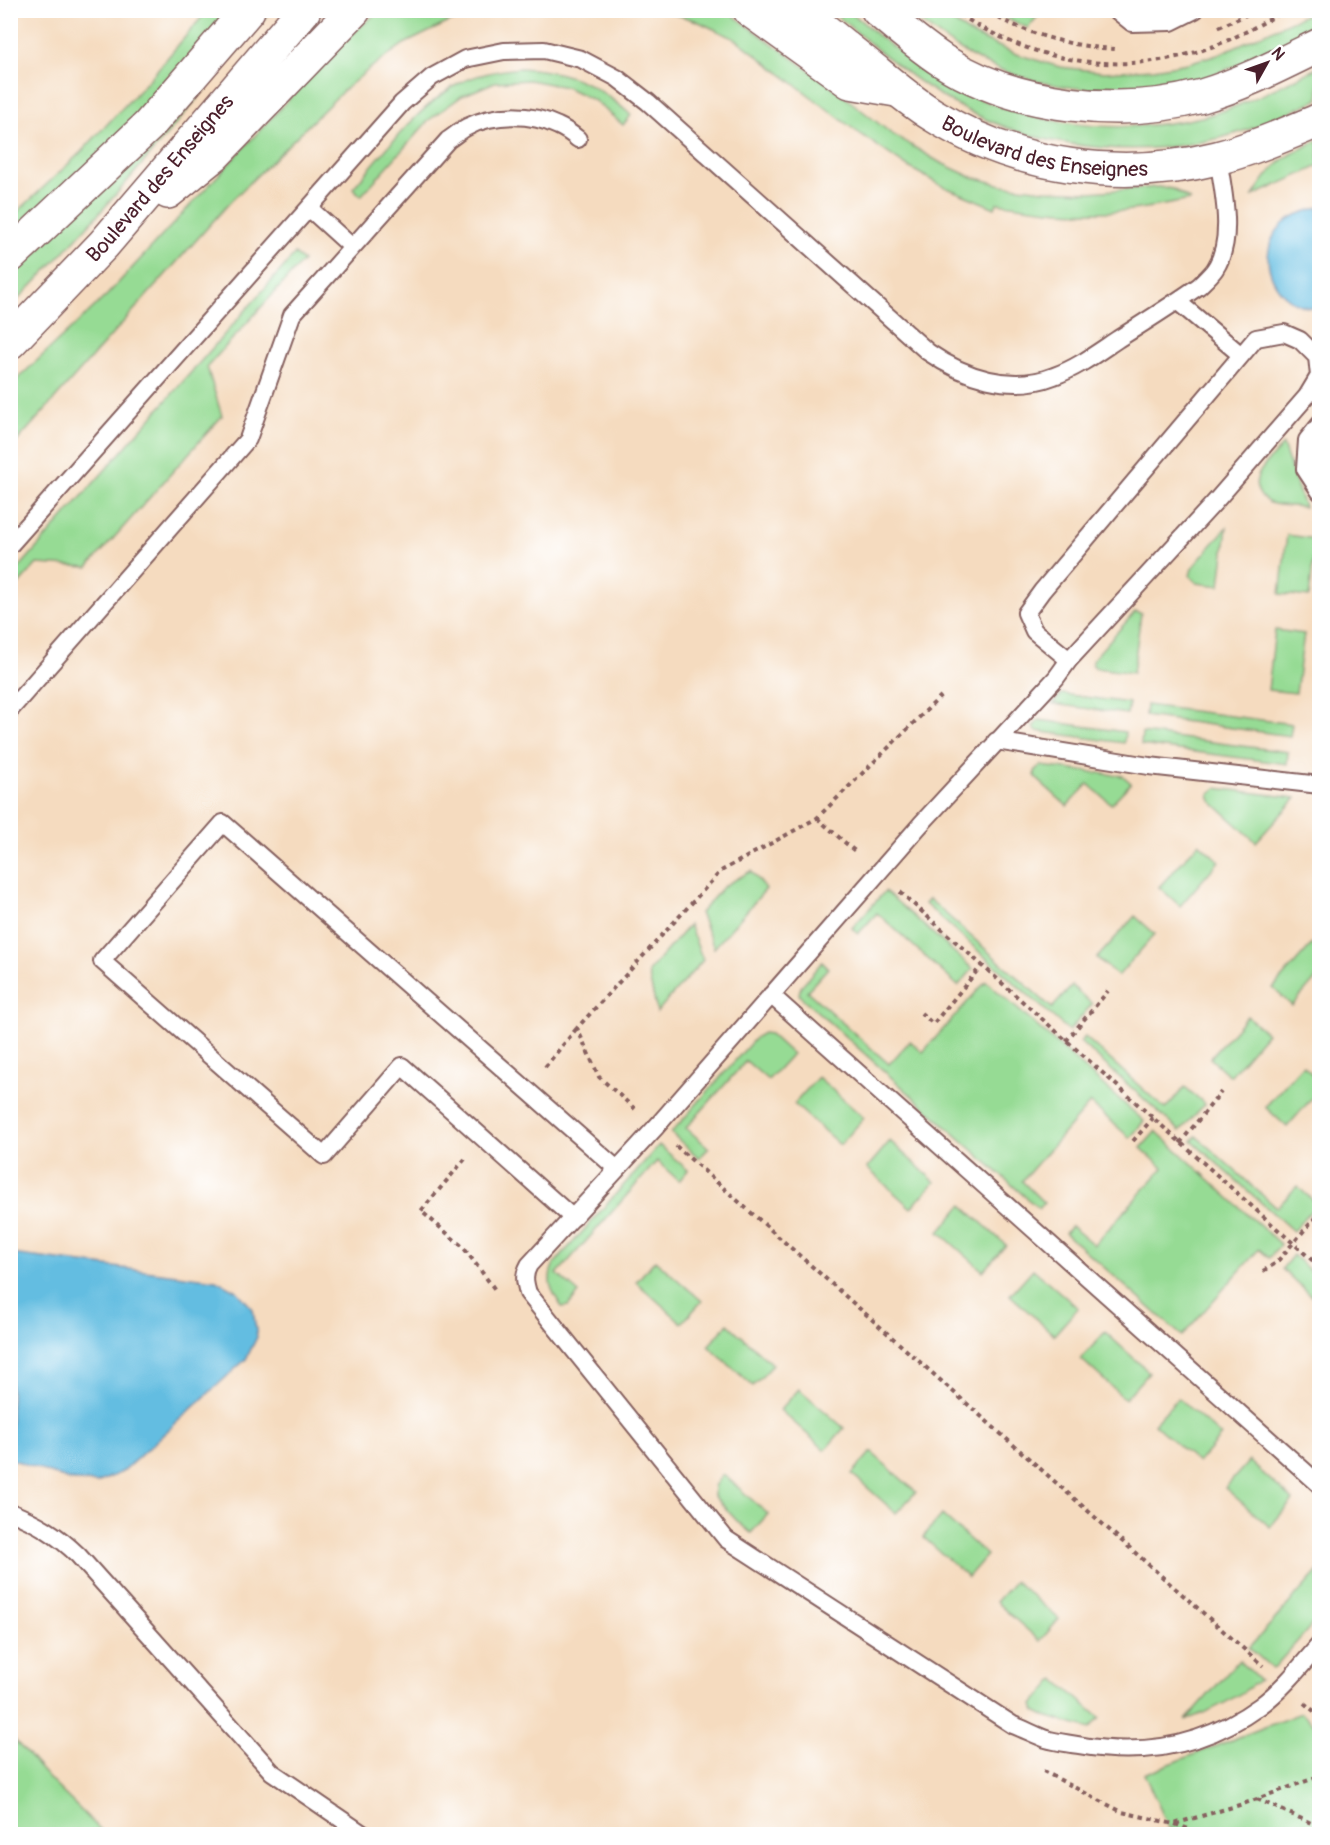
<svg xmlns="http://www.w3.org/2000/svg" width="1330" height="1845" viewBox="0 0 1330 1845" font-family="Pangolin,sans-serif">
<rect width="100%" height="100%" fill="#fff"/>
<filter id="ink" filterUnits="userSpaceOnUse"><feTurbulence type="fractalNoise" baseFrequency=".0167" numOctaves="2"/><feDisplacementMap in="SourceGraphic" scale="12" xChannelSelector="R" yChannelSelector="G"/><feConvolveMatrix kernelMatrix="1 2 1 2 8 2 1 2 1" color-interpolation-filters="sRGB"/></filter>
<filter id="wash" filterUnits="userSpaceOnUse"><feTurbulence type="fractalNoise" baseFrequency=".008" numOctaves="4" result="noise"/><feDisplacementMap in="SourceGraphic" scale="24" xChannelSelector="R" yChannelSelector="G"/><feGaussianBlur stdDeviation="1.35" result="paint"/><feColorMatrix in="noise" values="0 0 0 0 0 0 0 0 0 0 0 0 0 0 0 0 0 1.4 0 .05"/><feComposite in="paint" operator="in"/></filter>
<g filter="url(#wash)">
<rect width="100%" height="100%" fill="#f5dbbf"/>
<path fill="#96db94" stroke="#707d60" stroke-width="1.5" d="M207 11H232L161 94 11 241V218L81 152 147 82Z
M264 11H271C186 110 105 215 11 306L10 276 37 252Z
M379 11H480L449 22 404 44 373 66 344 90 232 200 11 448V385L107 295 340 44Z
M664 11H727L823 80 892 134 939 162 969 176 1002 185 1044 190 1089 192 1159 187 1173 189 1190 200C1160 206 1129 212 1098 212 1064 213 1030 208 997 203L995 208 940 185 905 165 856 131 737 40 697 21Z
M831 11C837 10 844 9 849 12 860 18 871 30 881 38 895 49 910 59 926 70 1005 123 1109 139 1202 117 1243 107 1281 85 1319 67V99C1297 108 1276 120 1253 128 1153 163 1038 154 946 99 905 75 868 41 831 11Z
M906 11H936L973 35 1016 54 1060 67 1104 72 1154 69 1188 63 1221 53 1314 11H1319L1320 28C1285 44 1251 61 1215 74 1136 102 1034 94 962 51 942 39 924 25 906 11Z
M989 11H1042L1028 28Z
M520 68C569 71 594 82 631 115L623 125 595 101 566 87 529 80 495 82 462 96 429 120 361 196 353 188C384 152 423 100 466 80 483 73 501 70 520 68Z
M1319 140V166L1253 196C1272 164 1286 155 1319 140Z
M295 254 303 261 207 367 222 416 88 567 37 564 11 593V577Z
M1283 445 1304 507C1294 506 1279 506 1270 503 1266 501 1261 497 1259 493 1248 476 1273 457 1283 445Z
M1227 527 1220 586 1197 583 1190 576 1192 568Z
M1287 535 1316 539 1309 597 1280 594Z
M1135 612 1141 613 1133 673 1096 668 1092 664 1093 659Z
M1275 630 1304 634 1296 693 1268 690Z
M1062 694 1129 703 1127 714 1053 704Z
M1146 705 1292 724 1290 736 1145 716Z
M1039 720 1125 732 1124 743 1036 731 1033 727Z
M1142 733 1288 752 1287 764 1141 745Z
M1041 766 1123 776 1131 783 1111 804 1088 784 1067 806 1036 778C1034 772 1035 769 1041 766Z
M1216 788 1296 798 1256 842 1211 801 1209 795Z
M1199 843 1219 861 1180 906 1159 887Z
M751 871 766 889 714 948 700 913 724 886Z
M885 891 973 969 958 986 877 913 858 934 852 928Z
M929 899 1052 1008 1072 986 1092 1004 1069 1031 925 904Z
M1135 916 1155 934 1118 976 1097 958Z
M689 925 703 960 657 1012 648 972Z
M1312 944 1319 950V975L1292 1006 1273 988Z
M822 962 828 968 807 991 889 1064 910 1041 923 1052 986 981 1144 1121 1130 1138 1090 1103 1022 1181 1044 1203 1039 1209 802 998 799 994 801 986Z
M1247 1016 1267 1033 1230 1076 1210 1058Z
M763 1033 770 1034 792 1054 768 1080 746 1061 686 1128 709 1148 699 1158 671 1133 756 1037Z
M1085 1037 1165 1109 1185 1087 1205 1104 1180 1131 1080 1042Z
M1303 1065 1319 1081V1090L1287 1127 1265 1107Z
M818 1077 864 1118 840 1145 794 1104Z
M1156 1131 1281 1245 1269 1258 1259 1249 1182 1336 1065 1233 1071 1226 1094 1245 1163 1168 1141 1148Z
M1196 1136 1277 1208 1297 1186 1317 1204 1293 1231 1192 1141Z
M890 1141 935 1182 911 1208 867 1168Z
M659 1145 688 1170 679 1181 657 1161 557 1274 579 1293 568 1306 562 1307C552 1292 545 1281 554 1264Z
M962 1205 1006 1245 983 1271 939 1232Z
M1293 1255 1319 1279V1303L1282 1269Z
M655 1260 702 1301 682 1323 636 1282Z
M1033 1269 1078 1308 1054 1335 1010 1295Z
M728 1324 773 1365 753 1386 708 1346Z
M1105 1332 1149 1372 1125 1399 1081 1359Z
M799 1389 844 1428 825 1450 780 1410Z
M1178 1398 1221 1436 1198 1463 1154 1424Z
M871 1452 916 1492 896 1513 852 1474Z
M1249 1461 1293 1500 1270 1527 1225 1488Z
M723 1474 768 1514 751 1533 738 1522 714 1496V1486Z
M942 1515 987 1555 968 1577 923 1537Z
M1319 1570V1617L1273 1669 1249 1648Z
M1015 1581 1059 1619 1040 1641 996 1602Z
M1239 1660 1260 1680C1237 1698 1214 1710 1186 1720Z
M1055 1679 1100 1718 1090 1729 1045 1716 1035 1711 1033 1705Z
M1301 1713 1319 1728V1834H1192L1169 1828 1144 1774Z
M11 1736 51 1781 105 1834H11Z"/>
<path fill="#63bde1" stroke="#566e86" stroke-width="1.5" d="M1319 207V308C1276 310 1251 256 1282 225 1292 214 1306 212 1319 207Z
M11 1254 216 1280 237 1291 253 1309 257 1337 246 1359 122 1472 97 1483 69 1480 11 1459Z"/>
</g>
<g filter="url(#ink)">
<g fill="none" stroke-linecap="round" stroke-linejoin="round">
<defs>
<path id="service" d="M1116 10 1132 23 1171 22 1195 10
M309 208 352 247
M1177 301 1241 355
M1320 424 1307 440 1305 469 1320 492
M10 545 402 103 432 77 465 59 504 51 544 50 581 59 617 78 648 102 928 352C964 377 1011 393 1054 376 1077 368 1097 353 1118 339 1145 322 1172 305 1199 286 1204 281 1211 275 1215 269 1235 239 1223 191 1218 158
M1069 660 1034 631 1026 613 1042 591 1256 338 1284 333 1300 340 1317 357 1319 376 1307 396 1214 503 1069 660 1056 678 921 824 656 1127 529 1265C523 1276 525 1282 528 1293L726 1539 1013 1725C1024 1729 1035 1735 1046 1739 1056 1742 1067 1743 1078 1745 1144 1757 1205 1746 1260 1706 1283 1689 1301 1666 1320 1644
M10 710 248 439 292 315 448 140C454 136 461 130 467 127 494 113 531 113 558 126 565 129 572 134 578 139
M996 741 1149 766 1320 785
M771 995 1320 1485
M573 1218 402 1066 324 1156 102 961 223 823 617 1169
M10 1512C38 1523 56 1534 78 1555L272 1772 363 1834"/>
<g id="tertiary">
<path d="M750 10 850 82 896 90"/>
<path id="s1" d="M800 10C825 31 850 51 875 71 893 86 912 102 933 115 1017 168 1121 182 1217 158 1252 149 1286 134 1320 120"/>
<path d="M878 10C899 28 920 46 943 61 1015 107 1121 118 1202 96 1243 84 1281 64 1320 45"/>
<path d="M168 192 214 155 354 10"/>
<path d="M10 256 148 126 248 10"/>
<path id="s2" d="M10 342 104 244 304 10"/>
</g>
</defs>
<use href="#service" stroke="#86615f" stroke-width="20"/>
<use href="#tertiary" stroke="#86615f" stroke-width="36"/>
<path stroke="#86615f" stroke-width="4" stroke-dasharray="4.5 4.5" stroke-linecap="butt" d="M953 10C1026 60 1110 77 1196 52 1228 43 1258 25 1287 10
M982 10C1026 33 1065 46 1115 49
M1219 27 1257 10
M817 818 857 853
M900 892 1320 1267
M921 1013 933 1024 982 965
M1066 1041 1108 991
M545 1067 577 1028
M635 1109 599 1077 577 1028 721 871 817 818 943 694
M1133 1141 1153 1118
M1180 1143 1221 1092
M676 1146 1263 1666
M465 1159 421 1211 463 1247 496 1291
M1263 1271 1276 1263 1320 1212
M1304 1703 1320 1716
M1043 1771 1122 1812 1174 1824 1243 1804 1320 1776
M1257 1799 1320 1827
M1175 1824 1202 1834"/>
<use href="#service" stroke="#fff" stroke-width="16"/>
<use href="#tertiary" stroke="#fff" stroke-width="33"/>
</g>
</g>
<g text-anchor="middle" stroke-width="6" stroke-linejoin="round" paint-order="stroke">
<g font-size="21" fill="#4a1f2b" stroke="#fff">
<text dy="7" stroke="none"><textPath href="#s1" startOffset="288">Boulevard des Enseignes</textPath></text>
<text dy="7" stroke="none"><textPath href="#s2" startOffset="222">Boulevard des Enseignes</textPath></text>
</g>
</g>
<rect width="1330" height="1845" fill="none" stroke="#fff" stroke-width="36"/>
<g transform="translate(1267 63) rotate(50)" stroke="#ffffff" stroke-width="4.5" paint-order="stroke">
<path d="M0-4.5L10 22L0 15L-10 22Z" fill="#4a1f2b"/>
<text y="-9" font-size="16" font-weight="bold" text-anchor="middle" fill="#4a1f2b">N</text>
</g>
</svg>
